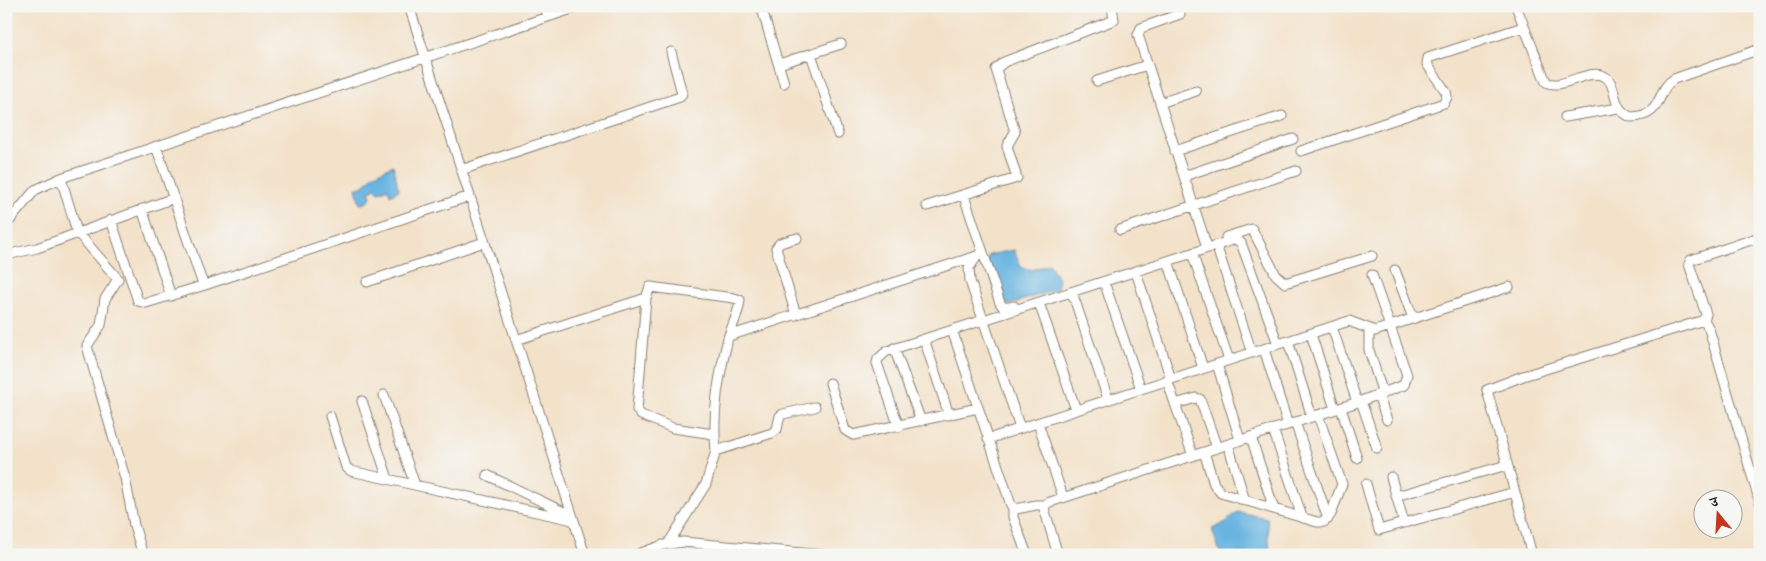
<svg xmlns="http://www.w3.org/2000/svg" width="1766" height="561" viewBox="0 0 1766 561" font-family="Alegreya,'Noto Serif Devanagari',serif">
<rect width="100%" height="100%" fill="#f6f6f2"/>
<filter id="ink" filterUnits="userSpaceOnUse"><feTurbulence type="fractalNoise" baseFrequency=".02" numOctaves="2"/><feDisplacementMap in="SourceGraphic" scale="10" xChannelSelector="R" yChannelSelector="G"/><feConvolveMatrix kernelMatrix="1 2 1 2 8 2 1 2 1" color-interpolation-filters="sRGB"/></filter>
<filter id="wash" filterUnits="userSpaceOnUse"><feTurbulence type="fractalNoise" baseFrequency=".0096" numOctaves="4" result="noise"/><feDisplacementMap in="SourceGraphic" scale="20" xChannelSelector="R" yChannelSelector="G"/><feGaussianBlur stdDeviation="1.12" result="paint"/><feColorMatrix in="noise" values="0 0 0 0 0 0 0 0 0 0 0 0 0 0 0 0 0 1.4 0 .05"/><feComposite in="paint" operator="in"/></filter>
<g filter="url(#wash)">
<rect width="100%" height="100%" fill="#f3e2ca"/>
<path fill="#68b4e1" stroke="#42687e" d="M393 165 399 190 390 195 388 188 379 192 375 188 369 192 371 197 366 203 360 204 356 187H363L373 175Z
M1014 250 1021 267 1032 270 1049 264 1059 279 1057 289 1009 305 998 299 987 263 989 255Z
M1238 512 1267 518 1270 553 1221 555 1212 529 1221 525Z"/>
</g>
<g filter="url(#ink)">
<g fill="none" stroke-linecap="round" stroke-linejoin="round">
<defs>
<path id="minor" d="M409 6 585 555
M545 6 548 17
M761 6 784 83
M1516 6 1546 82C1562 91 1586 68 1604 76 1619 84 1609 108 1631 117 1665 116 1655 90 1674 79L1760 49
M1180 14 1141 28 1138 35 1206 244
M811 54 838 134
M779 64 841 44
M1097 81 1147 65
M1160 103 1196 91
M1565 117 1618 108
M156 146 201 279 205 285 470 196
M1175 151 1282 116
M1301 151 1444 103 1447 97 1446 92 1427 64 1428 58 1523 27
M461 170 680 97 682 93 671 52
M1184 176 1293 139
M964 196 1000 303 1004 308 1014 306
M927 206 1017 178 1007 146 1015 132 996 69 1004 62 1114 20 1112 6
M142 209 171 296
M111 220 138 301 146 303 205 285
M6 225 35 190 61 178
M1120 230 1296 171
M1226 237 1252 229 1276 275 1285 283 1372 256
M1216 245 1252 353
M1192 253 1229 360
M6 255 37 248 174 198
M977 256 969 268 970 281 1020 428
M1168 261 1203 368
M1395 270 1413 318
M1136 272 1171 379
M367 282 484 242
M1104 282 1141 389
M1072 292 1108 399
M1039 303 1076 410
M796 315 776 248 780 243 797 238
M1704 320 1709 329 1760 503
M1332 327 1357 402
M952 330 1011 505 1016 509 1036 505H1044
M1369 330V350L1383 394
M1311 334 1335 409
M729 336 983 254
M924 339 949 415
M516 340 646 298
M1288 341 1312 417
M894 348 921 421
M1264 349 1288 425
M1217 364 1240 440
M1167 380 1193 456
M830 383 845 430 853 435 978 408
M384 395 415 485
M1378 395 1387 420
M362 401 388 479
M1361 401 1377 448
M1175 404 1196 398 1200 399 1217 448
M1341 408 1357 458
M330 416 346 467 351 471 573 520
M1295 422 1328 519
M1038 423 1063 497
M899 427 877 363 878 359 887 351 1236 239 1241 243 1278 344
M1273 429 1302 517
M714 434 673 428 641 415 637 410 646 298 650 287 734 298 740 300C739 313 732 326 728 338 719 376 712 412 716 451
M1251 437 1274 509
M988 439 1349 321 1375 331 1509 287
M1228 444 1245 501
M1204 452 1214 484 1221 493 1317 522H1324L1331 514 1342 484 1318 415
M487 475 572 516
M1391 477 1404 523
M1366 484 1379 530 1515 492
M1396 496 1507 465
M1013 508V517L1027 555
M668 544 706 484 716 451 772 433 777 429 780 416 783 414 815 407
M143 555 134 525 125 478 87 346 101 325 105 299 118 279 77 232 61 178 581 6
M636 555 663 545 683 542 824 555
M1058 555 1044 508 1047 503 1361 401 1404 385 1407 375 1372 275
M1532 555 1487 390 1523 376 1704 320 1706 314 1689 264 1691 260 1760 237"/>
</defs>
<use href="#minor" stroke="#887f73" stroke-width="11"/>
<use href="#minor" stroke="#fff" stroke-width="9"/>
</g>
</g>
<rect width="1766" height="561" fill="none" stroke="#f6f6f2" stroke-width="25"/>
<g transform="translate(1718 514) rotate(342)"><circle r="24" fill="#f6f6f2" stroke="#9f9f9c"/>
<path d="M0-4L9 19L0 12L-9 19Z" fill="#c8321e"/>
<text y="-8" font-size="14" font-weight="bold" text-anchor="middle" fill="#1c1c1c">उ</text>
</g>
</svg>
